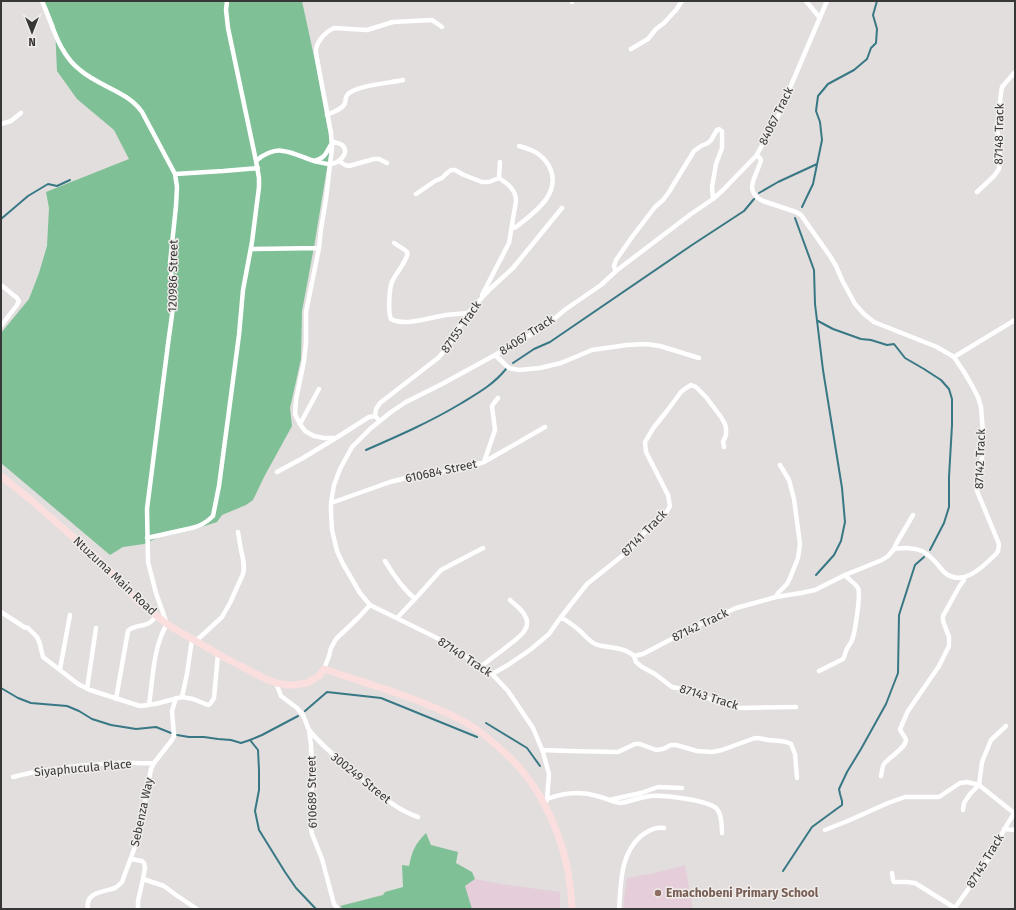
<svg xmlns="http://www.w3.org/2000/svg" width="1016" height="910" viewBox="0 0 1016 910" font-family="'Fira Sans',sans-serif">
<rect width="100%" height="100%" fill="#e1dedd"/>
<path fill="#e5ceda" d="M685 865 693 909H623L627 878 655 873Z
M475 879 501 884 560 892V909H472L465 886Z"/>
<path fill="#7fc097" d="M44 1H302L315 61 330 141V150L314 247 302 311 301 359 290 408 292 426 264 477 253 500 246 505 222 515 217 522 189 531 159 537 144 544 123 547 110 555 1 463V333L29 299 39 273 47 246 49 208 46 192 129 159 114 130 77 99 57 71 55 26Z
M426 833 431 845 458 852 456 863 472 872 475 879 465 886 472 909H343L340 906 383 895 385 892 403 887 402 865 409 866C412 851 415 844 426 833Z"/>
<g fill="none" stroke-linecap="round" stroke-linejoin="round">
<path stroke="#387885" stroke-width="2" d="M759 193 778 182 817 164
M802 207 813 184 822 140 820 122 816 111 818 96 828 84 854 70 867 59 871 48 876 43 877 29 873 15 877 1
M795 218 814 270 815 304 823 370 842 488 845 522 841 541 834 555 816 575
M1 219 28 196 48 184 57 186 70 180
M818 321 833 329 861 339 871 340 887 345 894 344 905 358 924 369 941 380 949 389 952 399V425L949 477V507L944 523 930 550
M513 363 534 349 550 342 692 245 744 211 754 199
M366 450C398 436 430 422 460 404 478 393 493 385 506 369
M1 688 18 698 31 703 67 706 79 711 92 719 111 725 136 729 156 727 171 733
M305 711 327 692 381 698 477 737
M486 723 527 748 540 766
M177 735 189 737H204L218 739 231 740 241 743 250 740 258 750 259 770V790L255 811 259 830 285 872 296 888 316 909
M250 740 262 735 298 716
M783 871 812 827 842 805V801L840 794 839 789 847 772 861 749 886 704 898 673 899 615 915 565 924 557"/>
<path stroke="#fff" stroke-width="4.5" d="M42 1C53 25 58 53 80 70 100 87 127 91 142 112L175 174 177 187 176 206 170 263 174 297 172 315 168 344 147 509 148 562 156 593 167 624C153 647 153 678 149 705
M806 1 820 18
M572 2V1
M631 49 648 39 656 29 664 23 676 10 682 1
M327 115C333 112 343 109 345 103 346 99 345 97 348 94 358 85 390 83 403 80
M1 124 11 121 21 113
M333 142C336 143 340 143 342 145 351 153 338 164 330 164 325 164 319 162 314 161 328 157 325 152 333 142Z
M256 161C262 155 274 149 283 151 293 152 304 158 314 161
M339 161 345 165 349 166 374 159H379L387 163
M175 174 223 171 258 168
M977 192 994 176 999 169 1000 158 997 128 1001 93 1002 87 1015 72
M416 194 435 181 442 178 446 174 451 170H455L464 175 482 182H489L499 178
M512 228 516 227C534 213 563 193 549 166 541 153 533 150 519 146
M394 243C397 245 406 250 407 252 410 257 394 276 392 282 389 289 388 313 391 319 405 327 431 317 446 315 453 314 461 314 468 313
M251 249 319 248
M616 271 615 269 614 266 616 260 632 237 655 207 663 200 669 192 694 151 701 146 708 143 711 140 717 130 719 129 722 131V148L716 164 712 187 713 199
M1 285 17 298 19 301 17 305 1 326
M482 295 509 243 516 201C516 190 508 184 499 178L500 162
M495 355 509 368 519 370 540 368 561 363 592 350 627 345 646 344 660 346 699 358
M954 357 1015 320
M319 389 300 424 305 431 314 436 324 438H336L369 417 375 416
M380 421 375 416 376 409 380 403 438 358 448 347 456 332 468 313 490 289 513 268 562 208
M300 424 295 414 296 400 304 361 306 343V312L319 248 321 229 326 199 332 148 331 133 316 53C315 43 325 32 334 28L367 30 393 22 432 20 442 27
M484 462 495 430 492 406 494 403 498 398
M277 472 303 458 336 438
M331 503 390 482 414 476 462 469 471 466 484 462 545 427
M147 538 192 528C201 526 207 522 213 516L219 486 239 335 243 290 252 242 259 187V178L256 161 228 28 226 10 227 1
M894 549 896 544 913 515
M385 561C394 576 402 588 415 599
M776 597 778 593 787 584 790 578 798 558 800 544 794 499 789 480 780 465
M370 605 443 641 492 674 508 691 533 728 543 752 549 774 547 799 545 805
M1 612 24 627 28 628 37 637 40 644 41 649 43 657 78 684 90 690 140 706 155 704 182 697 193 699 208 705 210 704 214 698 218 654
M561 617C567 621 573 625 579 630 585 635 590 643 598 645 610 648 625 647 634 656L643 654 708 620 719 616 736 608 776 597 801 593 815 590 845 575 882 560 888 556 894 549C904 548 913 547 922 551 932 556 937 564 944 572 962 588 983 567 996 554L998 551 999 544 977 491V479L980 470 982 457 983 446V432L981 407 978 397 970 382 964 372 954 357 937 347 874 322 864 314 855 304 842 280 836 266 830 256 801 215 796 212 763 201C742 191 757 176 761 160L759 157 756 156
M397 618 415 599 441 570 483 548
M196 641 222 617 230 603 243 574C245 565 243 558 241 550 240 544 239 538 238 532
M634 656 636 662 642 667 655 674 672 687 693 691 718 703 739 708 796 707
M482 666C489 660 496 655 504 649 513 641 534 630 525 616 522 609 515 605 510 600
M60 669 70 615
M324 669 329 656 331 648 336 639 359 617 370 605 360 593 343 564 337 551 332 530 331 513V503L334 485 340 469 352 447 370 429 391 412 406 402 442 384 495 355 530 335 549 323 566 309 601 285 616 271 691 214 713 199 723 190 756 156 775 123 827 1
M819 671 843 659C845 656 845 654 846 651 847 647 851 644 852 640 855 633 861 594 858 588 855 583 849 580 845 575
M492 674 508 665 530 650 549 634 561 617 587 584 627 552 644 533 666 513 670 506 668 495 646 452 645 442 654 427 667 411 681 392 686 388 691 385 696 387 706 397 721 417 725 424 726 428V435L723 442 724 447
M276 683 281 696 297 708 303 715 309 730 311 745 312 776 310 823 312 834 322 859 334 904 338 909
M87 689 96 628
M182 697 187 674 192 639
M116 699 128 631C133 625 140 627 147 624 151 623 154 619 157 615
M310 731C324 749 343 762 360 777 379 793 394 809 418 817
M543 750 569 751 618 752 635 744H640L656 750 663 749 671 745H676L697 751 712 752 722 750 755 738C760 738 763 739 768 740 776 741 784 740 791 744L795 754 797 778
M881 776C882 772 882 767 884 764 889 757 906 748 906 740 905 736 901 733 900 729L908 711 939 666 949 646V637L943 621V616L959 587 964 580V578
M13 777C46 768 83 765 117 763 129 762 142 764 154 763
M547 799C563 793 581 791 597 796 606 798 612 802 621 803 631 801 641 797 651 796 663 795 709 800 717 809 722 815 722 826 722 833
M609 800 641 793 658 787 682 788
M963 810 964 803 970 794 979 785 982 762 991 740 1006 726
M1004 829 1015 830
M825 830 850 820 888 803 905 797H939L960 783 967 782 979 785 1014 813
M131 859 142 861 144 863 145 868 143 879 164 886 176 895 197 909
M892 873 893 880 894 882H907L915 883 955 908
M88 909C85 892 103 892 115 888 118 886 120 884 122 882L136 844 142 817 151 769 154 763 172 740 174 736 172 711 176 698
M138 909V901L143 879
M619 909C621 883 620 854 641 836 649 830 655 827 664 828
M954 909C966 893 977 877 987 861 997 844 1004 828 1015 812"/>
<path stroke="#fadfde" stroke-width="7" d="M1 476 25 495 96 557 139 602 167 624 180 632 227 659 266 679 276 683 287 685H293L307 683 319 676 324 669C371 685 419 698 463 721 474 727 485 735 495 744 503 751 512 759 519 767 552 805 571 859 572 909"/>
</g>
<circle fill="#8d6e63" stroke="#efecea" stroke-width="1.5" cx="658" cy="893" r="4"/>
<g text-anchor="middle" stroke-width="3" stroke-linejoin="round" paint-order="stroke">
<g font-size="12" fill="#383737" stroke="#efecea">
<text transform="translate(776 116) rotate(-64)" y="4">84067 Track</text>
<text transform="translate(999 134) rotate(-89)" y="4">87148 Track</text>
<text transform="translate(173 276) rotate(-89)" y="4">120986 Street</text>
<text transform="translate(461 327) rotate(-55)" y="4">87155 Track</text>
<text transform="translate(527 335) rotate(-33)" y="4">84067 Track</text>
<text transform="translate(980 459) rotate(-88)" y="4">87142 Track</text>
<text transform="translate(441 471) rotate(-12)" y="4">610684 Street</text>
<text transform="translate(644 533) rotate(-46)" y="4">87141 Track</text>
<text transform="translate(115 576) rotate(43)" y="4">Ntuzuma Main Road</text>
<text transform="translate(700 625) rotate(-26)" y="4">87142 Track</text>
<text transform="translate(465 657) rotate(33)" y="4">87140 Track</text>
<text transform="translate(709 697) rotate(17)" y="4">87143 Track</text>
<text transform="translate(83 768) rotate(-5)" y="4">Siyaphucula Place</text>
<text transform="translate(361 778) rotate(39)" y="4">300249 Street</text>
<text transform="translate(312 792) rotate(-91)" y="4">610689 Street</text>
<text transform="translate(142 812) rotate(-78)" y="4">Sebenza Way</text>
<text transform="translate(985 861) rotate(-59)" y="4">87145 Track</text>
</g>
<g font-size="12" font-weight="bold" fill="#785e54" stroke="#efecea" text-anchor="start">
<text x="666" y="897">Emachobeni Primary School</text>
</g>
</g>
<rect width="1016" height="910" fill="none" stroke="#383737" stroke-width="4"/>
<g transform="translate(32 32) rotate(180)" stroke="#efecea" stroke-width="3" paint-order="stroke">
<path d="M0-3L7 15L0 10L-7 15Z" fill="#383737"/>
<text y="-6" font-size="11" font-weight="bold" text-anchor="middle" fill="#383737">N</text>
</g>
</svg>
